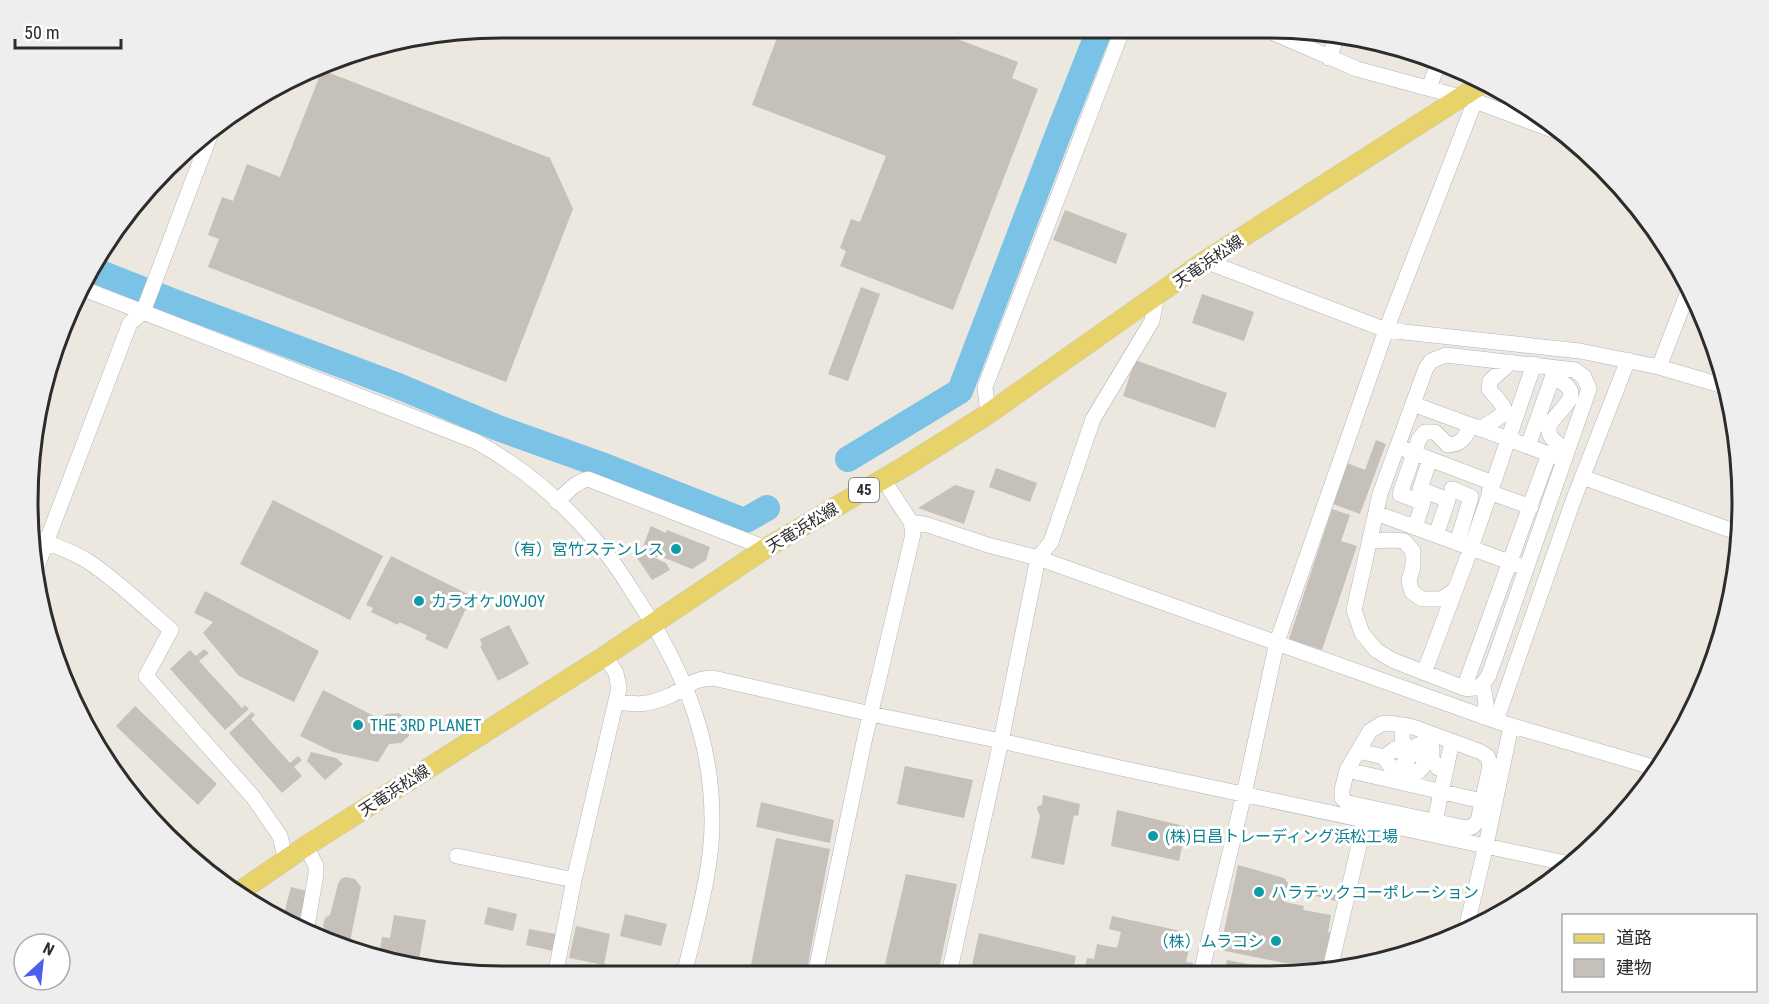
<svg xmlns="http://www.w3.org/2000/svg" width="1769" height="1004" viewBox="0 0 1769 1004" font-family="'Roboto Condensed','Noto Sans JP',sans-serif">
<rect width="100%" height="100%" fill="#ece7df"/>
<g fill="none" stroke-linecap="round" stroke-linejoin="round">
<path stroke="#7ac2e6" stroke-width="26" d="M93 270 177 303 398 386 498 428 607 467 742 520H746L767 508
M848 459 960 391 1057 137 1100 28"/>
</g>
<path fill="#c5c1ba" d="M572 27H608L604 39Z
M781 27 928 28 1018 62 1012 78 1038 89 953 310 840 266 846 251 840 248 851 219 860 222 886 156 752 105Z
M322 70 550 158 573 209 506 382 208 267 219 239 208 235 222 197 233 201 247 164 280 177Z
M1065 210 1127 234 1116 264 1053 240Z
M861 287 880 294 848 381 828 374Z
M1202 294 1254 312 1244 341 1192 323Z
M1135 360 1227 393 1215 428 1123 396Z
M1376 440 1386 444 1360 514 1333 504 1347 463 1365 470Z
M996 468 1037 483 1030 502 989 487Z
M955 485 975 491 964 524 918 508Z
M273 500 383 556 350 620 240 564Z
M1332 509 1350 515 1341 541 1357 546 1322 650 1289 639Z
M651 526 666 533 667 530 710 547 706 560 692 569 657 555V557L641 551Z
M642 552 666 563 670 570 652 580 635 555Z
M391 556 472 596 447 649 425 639 427 635 399 622 398 625 371 612 373 608 366 605Z
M205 591 319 651 294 702 239 676 203 633 213 622 194 613Z
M509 625 529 664 498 681 480 646 482 645 480 639Z
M204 649 209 653 199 661 242 708 245 705 249 709 225 730 170 669 190 650 196 656Z
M323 690 380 719 386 714 399 713 409 722V736L401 743 389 744 378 762 333 752 300 736Z
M135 706 217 784 198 805 116 726Z
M252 712 255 715 251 719 290 763 298 756 302 760 294 767 302 776 282 793 229 733Z
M311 752 336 758 343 764 325 780 307 761Z
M905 766 973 780 964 818 897 804Z
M1043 795 1080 804 1078 816 1074 815 1064 865 1031 858 1040 816 1037 809 1038 806 1042 805Z
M761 802 834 820 830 843 756 827Z
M1117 810 1197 829 1195 835 1189 839 1184 838 1179 861 1111 846Z
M776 838 830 849 806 975H749Z
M1238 865 1284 878 1288 883 1285 902 1304 906 1303 910 1331 915 1328 932 1332 933 1325 971 1220 950Z
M906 874 957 884 938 974 890 975 892 965 885 964Z
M346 877 355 879 361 887 348 951 324 940 326 931 323 926 325 918 330 915 338 884 341 879Z
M1319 886 1338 890 1335 901 1316 896Z
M291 887 307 891 297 928 282 921Z
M488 907 517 914 513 931 484 924Z
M625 914 667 924 661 946 620 936Z
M394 915 426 920 418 965 379 956 382 937 390 938Z
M1112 916 1181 931V937L1191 940 1186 962 1193 963 1191 973 1084 974 1087 958 1094 959 1097 944 1117 948 1121 932 1109 929Z
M576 926 610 934 604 965 569 958Z
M529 929 556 934 553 951 526 945Z
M979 933 1076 956 1072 974H1008L972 965Z
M1227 960 1289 972V973H1224Z"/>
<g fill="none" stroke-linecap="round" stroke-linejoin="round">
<defs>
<path id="minor" d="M1262 28 1357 69 1475 101 1566 135
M1329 58 1337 36
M1429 88 1439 61
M1205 261 1386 330 1580 351 1659 367 1727 387
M84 289 475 441C521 466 563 502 597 542 611 558 623 576 634 594 680 663 712 734 712 819 713 868 695 927 684 975
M1446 355 1575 370 1584 377 1589 389 1489 675C1482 686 1477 690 1464 688L1392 660 1376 650 1362 633 1354 610 1380 494 1426 368 1431 361Z
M1659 367 1690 287
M1552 377C1600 397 1540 414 1550 435 1553 442 1562 447 1567 451
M1413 404 1557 457
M988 414 985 387 1123 28
M1480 429 1501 416 1504 408C1500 400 1494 396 1489 389L1490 381 1511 362
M1528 446 1555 370
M1406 450 1493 483
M1430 459 1420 489 1448 500 1436 535
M1582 477 1739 533
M883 479 911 522 928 525 988 545 1038 558 1496 721 1656 768
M1452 489 1471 497 1457 543
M1489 492 1531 507
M557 502C567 492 575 482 588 479L766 548
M1376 513 1520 566
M1415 527 1423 503 1400 494 1419 439 1425 432H1435L1448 445C1462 444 1465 438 1471 425
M29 536C49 544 71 550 89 562 118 581 144 607 171 630L146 676 253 797 280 836 286 861
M1370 541 1392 540 1404 541 1413 551V566L1409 581 1412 592 1422 599H1441L1455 590
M36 569 130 323 143 312 214 125
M1424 673 1471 548 1534 364
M1483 685 1486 703 1484 717
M1464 688 1549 454
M617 702C638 705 648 705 669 696 685 689 693 678 713 678L871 714 1001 741 1125 769 1570 864
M1496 721 1573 501 1628 360
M1389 723 1413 727 1481 752 1488 757 1490 766 1478 821 1472 827 1466 828 1353 804 1346 802 1342 798V790L1347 770 1370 731 1381 724Z
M1405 725C1401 736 1399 745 1413 748 1421 743 1425 741 1432 748V759L1438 768
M1359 751 1384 757 1395 749C1408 752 1404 761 1409 771L1418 772 1424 765 1425 760 1418 754H1412C1407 759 1404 765 1399 769L1390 766 1384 757
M1347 770 1482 801
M1435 821 1452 741
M306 846 316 866V874L306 932
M457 856 574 880
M1466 929 1486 845 1511 726
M1201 973 1244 794 1277 642 1386 330 1475 101
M1329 973 1365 820
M949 974 1001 741 1038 558 1051 542 1093 419 1152 321 1157 295
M815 975 865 737 913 534 911 522
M555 976 574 880 619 688 616 673 605 656"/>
<path id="major" d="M239 892 306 846 605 656 766 548 907 465 988 414 1205 261 1485 82"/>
</defs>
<use href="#minor" stroke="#b2b4be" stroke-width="16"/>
<use href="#major" stroke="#c8c8c8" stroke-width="21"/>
<use href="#minor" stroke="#fff" stroke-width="15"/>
<use href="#major" stroke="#e7d369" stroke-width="20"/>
</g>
<g fill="#0f9aa8" stroke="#fff" stroke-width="2">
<circle cx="676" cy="549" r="6"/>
<circle cx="419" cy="601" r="6"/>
<circle cx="358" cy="725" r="6"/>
<circle cx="1153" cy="836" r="6"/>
<circle cx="1259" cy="892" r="6"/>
<circle cx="1276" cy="941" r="6"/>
</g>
<g text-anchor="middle" stroke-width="6" stroke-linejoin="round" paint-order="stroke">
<rect fill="#fff" stroke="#6b6b6b" stroke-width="1.5" x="849" y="478" width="30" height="24" rx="4.5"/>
<g font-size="15" font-weight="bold" fill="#2c2c2c">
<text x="864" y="495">45</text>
</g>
<g font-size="16" fill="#2c2c2c" stroke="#fff">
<text transform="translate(1208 261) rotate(-34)" y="6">天竜浜松線</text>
<text transform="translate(802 527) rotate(-31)" y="6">天竜浜松線</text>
<text transform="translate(394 790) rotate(-33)" y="6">天竜浜松線</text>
</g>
<g font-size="16" fill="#0d838f" stroke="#fff" text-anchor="start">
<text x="664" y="555" text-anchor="end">（有）宮竹ステンレス</text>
<text x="431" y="607">カラオケJOYJOY</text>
<text x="370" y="731">THE 3RD PLANET</text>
<text x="1165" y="842">(株)日昌トレーディング浜松工場</text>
<text x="1271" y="898">ハラテックコーポレーション</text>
<text x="1264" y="947" text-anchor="end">（株）ムラコシ</text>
</g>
</g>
<path d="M0 0H1769V1004H0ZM502 38H1268A464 464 0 0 1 1732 502V502A464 464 0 0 1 1268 966H502A464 464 0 0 1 38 502V502A464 464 0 0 1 502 38Z" fill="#eee" fill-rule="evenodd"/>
<path fill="none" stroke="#2c2c2c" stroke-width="3" d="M502 38H1268A464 464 0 0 1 1732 502V502A464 464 0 0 1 1268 966H502A464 464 0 0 1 38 502V502A464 464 0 0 1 502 38Z"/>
<rect x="1562" y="914" width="195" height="78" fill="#ffffff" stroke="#ababab" stroke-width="1.5"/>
<rect x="1574" y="934" width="30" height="9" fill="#e7d369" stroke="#ababab" stroke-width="1.5"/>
<text x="1616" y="944" font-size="18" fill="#2c2c2c">道路</text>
<rect x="1574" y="959" width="30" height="18" fill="#c5c1ba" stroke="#ababab" stroke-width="1.5"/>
<text x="1616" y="974" font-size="18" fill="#2c2c2c">建物</text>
<g transform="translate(42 962) rotate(27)"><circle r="28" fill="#ffffff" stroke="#ababab" stroke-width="1.5"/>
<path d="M0-4.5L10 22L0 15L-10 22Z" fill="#4b5eed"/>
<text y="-9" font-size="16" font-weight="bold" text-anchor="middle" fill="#2c2c2c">N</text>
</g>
<path d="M15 39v9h106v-9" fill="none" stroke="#2c2c2c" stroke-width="3"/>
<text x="24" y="39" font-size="18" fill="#2c2c2c" stroke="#ffffff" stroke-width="4.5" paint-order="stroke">50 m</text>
</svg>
